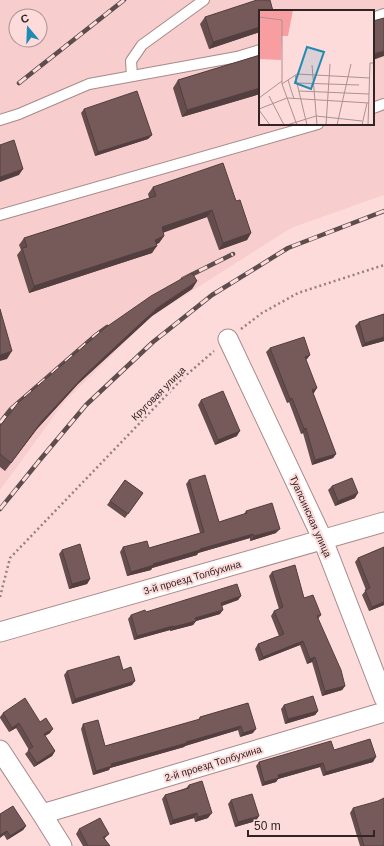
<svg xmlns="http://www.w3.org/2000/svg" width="384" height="846" viewBox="0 0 384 846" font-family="Arial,sans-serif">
<rect width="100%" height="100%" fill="#fddbdb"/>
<path fill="#f7cdcd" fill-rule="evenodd" d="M0 0H384V195L291 228 151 317 64 402 0 490ZM260 11H373V124H260ZM16 16H40V40H16Z"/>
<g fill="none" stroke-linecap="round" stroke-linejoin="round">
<defs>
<path id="lane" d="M373 18 384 14
M132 76 131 61 142 45 204 0
M373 108 384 104
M0 120 19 114 89 84 237 57 260 50
M0 215 318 124"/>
<path id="street" d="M228 339 323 540 384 698
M0 632 384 522
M0 750 42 814 62 846
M42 814 384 712"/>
</defs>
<use href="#lane" stroke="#a88a89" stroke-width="12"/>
<use href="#street" stroke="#a88a89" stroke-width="21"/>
<path stroke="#967f7f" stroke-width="2.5" stroke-dasharray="2 3" stroke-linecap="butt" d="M241 329 262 313 298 293 384 265
M0 597 10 558 183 378 214 351"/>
<use href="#lane" stroke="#fff" stroke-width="10"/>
<use href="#street" stroke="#fff" stroke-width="19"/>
<defs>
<path id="rail" d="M19 83 124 0
M183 279 233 254
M0 423 11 409 96 335 107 327
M0 509 39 461 86 405 153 342 212 295 288 248 384 211"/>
</defs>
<use href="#rail" stroke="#5d4d4d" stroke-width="4.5"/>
<use href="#rail" stroke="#fddbdb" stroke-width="3" stroke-dasharray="9" stroke-linecap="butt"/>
</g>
<path fill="#654d4d" d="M260 11V32L209 49 200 24 205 17Z
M260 55V94L182 117 173 88 178 80Z
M84 109 152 135 148 139 95 156 81 113Z
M153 187 236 201 251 233 247 240 219 250 207 217 163 232 164 236 159 243 156 244 152 253 29 293 17 255 21 250 19 245 24 238 149 198 148 194Z
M197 281 192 289 152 316 78 384 37 429 5 471 0 467V426Z
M384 314V341L362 347 355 326 359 322Z
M270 348 310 355 306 360 314 393H313L336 454 333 458 312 465 303 433 301 434 289 402 287 403 266 352Z
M201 400 237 436 215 445 198 405Z
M125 480 143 493 125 518 107 505Z
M189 480 219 522 244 514 246 511 276 533 250 541V538L198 553 197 555 152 568 151 570 127 576 120 552 123 547 149 548 200 533 186 484Z
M332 486 355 498 335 506 328 490Z
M384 547V605L369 611 362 595 366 590 355 562 358 558Z
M62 550 90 579 87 584 69 589 59 554Z
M272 572 304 598 321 615 318 619 345 686 342 690 322 696 312 662 307 664 300 645 259 661 255 649 258 644 279 636 271 616 274 611 279 609 269 576Z
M241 596 238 600 222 606 220 614 196 621 193 625 170 631V630L134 640 128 619 131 615Z
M123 670 132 685 72 704 64 675 67 671Z
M248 703 253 733 240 737 238 730 185 746 184 747 110 768 109 770 93 775 81 729 83 724 105 746 198 720 200 717Z
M284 705 318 711 315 715 285 724 281 709Z
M3 713 40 722 50 733 45 736 55 751 52 756 34 767 25 754 29 750 16 728 9 732 0 718V717Z
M334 750 373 762 323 776 320 767 278 779 276 782 262 786 256 766 259 762Z
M189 785 208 818 195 822 194 818 170 825 162 799 165 795 186 788Z
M231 800 256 821 235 827 228 804Z
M353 808 384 846H360L350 813Z
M0 814 26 826 23 830 7 840 4 835Z
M79 829 105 838V839L110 846H83L76 834Z"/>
<path fill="#533f3f" d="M260 27V32L209 49 213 42Z
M384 51V56L373 60V54Z
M260 88V94L182 117 187 110Z
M152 135 148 139 95 156 98 152Z
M23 169 19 175 0 182V177Z
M212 210 207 217 157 235 162 227Z
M251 233 247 240 219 250 223 243Z
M164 236 159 243 150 247 155 240Z
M157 246 152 253 29 293 34 286Z
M197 281 192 289 152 316 78 384 37 429 5 471 42 421 84 376 157 308Z
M384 337V341L362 347 365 343Z
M12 351 7 359 0 361V355Z
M310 355 307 359 301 361 305 357Z
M317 388 314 393 309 395 312 390Z
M292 398 289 402 287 403 290 399Z
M306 428 303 433 301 434 304 429Z
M240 431 237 436 215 445 218 440Z
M336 454 333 458 312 465 315 460Z
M358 493 355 498 335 506 338 501Z
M280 529 276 533 250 541 254 536Z
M253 534 250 538 198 553 197 555 152 568 151 570 127 576 131 572 153 564 200 549Z
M90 579 87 584 69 589 72 584Z
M241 596 238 600 218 607 221 603Z
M384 602V605L369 611 372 607Z
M223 610 220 614 196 621 193 625 170 631 173 627 195 618Z
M173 626 170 630 134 640 137 636Z
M303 641 300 645 259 661 263 657Z
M315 657 312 662 307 664 310 659Z
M135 681 132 685 72 704 75 699Z
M345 686 342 690 322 696 325 691Z
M318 711 315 715 285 724 288 719Z
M19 723 16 728 9 732 12 728Z
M241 726 238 730 185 746 184 747 110 768 109 770 93 775 96 771 111 764Z
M53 729 50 733 41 738 44 734Z
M256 729 253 733 240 737 243 733Z
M55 751 52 756 34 767 37 763Z
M376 757 373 762 323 776 326 772Z
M323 763 320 767 278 779 276 782 262 786 264 782 278 775Z
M197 813 194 818 170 825 173 820Z
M212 813 208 818 195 822 198 817Z
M259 816 256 821 235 827 238 822Z
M26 826 23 830 7 840 10 836Z
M7 831 4 835 0 838V835Z
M109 834 105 838 100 841 103 837Z"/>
<path fill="#765a5a" stroke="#533f3f" d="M257 0H270L273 11H260V27L213 42 205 17Z
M384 18V51L373 54V21Z
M260 55V88L187 110 178 80Z
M137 91 152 135 98 152 84 109Z
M14 140 23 169 0 177V145Z
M223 163 236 201 240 200 251 233 223 243 212 210 162 227 164 236 155 240 157 246 34 286 22 248 27 247 24 238 156 196 153 187Z
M192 273 197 281 157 308 84 376 42 421 11 463 0 454V426L18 403 105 328 151 296Z
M0 309 12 351 0 355Z
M384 314V337L365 343 359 322Z
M304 337 310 355 305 357 317 388 312 390 336 454 315 460 306 428 304 429 292 398 290 399 270 348Z
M223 391 240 431 218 440 201 400Z
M205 475 219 522 247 513 246 511 272 503 280 529 254 536 253 534 200 549V550L153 564 154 565 131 572 123 547 147 541 149 548 204 532 189 480Z
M352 478 358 493 338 501 332 486Z
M125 480 143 493 128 514 110 501Z
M80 544 90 579 72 584 62 550Z
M384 547V602L372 607 365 590 370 588 358 558Z
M295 565 304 598 313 595 321 615 317 616 341 670 345 686 325 691 315 657 310 659 303 641 263 657 258 644 284 634 274 611 283 607 272 572Z
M237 584 241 596 221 603 223 610 195 618 196 621 173 627V626L137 636 131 615 145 610 146 612Z
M119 656 123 670 131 667 135 681 75 699 67 671Z
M313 696 318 711 288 719 284 705Z
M25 698 40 722 46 718 53 729 44 734 55 751 37 763 28 750 33 747 19 723 12 728 3 713Z
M248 703 256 729 243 733 241 726 186 742 187 743 111 764 112 766 96 771 83 724 98 720 105 746 200 719V717Z
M370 739 376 757 326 772 323 763 278 775 279 778 264 782 259 762 331 741 334 750Z
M202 781 212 813 198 817 197 813 173 820 165 795 189 788V785Z
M252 794 259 816 238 822 231 800Z
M384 798V845L382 846H364L353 808 378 801Z
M13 806 26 826 10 836 7 831 0 835V814Z
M100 818 109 834 103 837 110 846H88L79 829Z"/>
<g text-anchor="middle" stroke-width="4" stroke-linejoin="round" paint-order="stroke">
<g font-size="10" fill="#302424" stroke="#fddbdb">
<text transform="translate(158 393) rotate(-45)" y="4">Круговая улица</text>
<text transform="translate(311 516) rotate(66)" y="4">Туапсинская улица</text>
<text transform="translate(192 577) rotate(-16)" y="4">3-й проезд Толбухина</text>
<text transform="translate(213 763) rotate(-17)" y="4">2-й проезд Толбухина</text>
</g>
</g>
<g transform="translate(259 10)">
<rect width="115" height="115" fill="#fddbdb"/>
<path d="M0 0H34L29 26H23L22 50 0 49Z" fill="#f89ea0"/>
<path fill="none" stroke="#ab9292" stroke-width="1" d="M0 7 23 10V74L38 115M53 55 58 115M36 65 48 115M29 70 35 89M38 73 100 75M23 74 38 64 111 68M40 81 110 84M10 86 25 115M0 88 23 71M0 99 28 88 110 93M0 100 11 115M28 115 57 106 103 111M67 115 71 54M78 115 92 54M103 115 108 93M109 115 111 53H115"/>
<path fill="#208bb2" fill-opacity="0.15" stroke="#208bb2" stroke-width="2" d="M48 37 65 42 52 79 36 73Z"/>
<rect width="115" height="115" fill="none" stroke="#302424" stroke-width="2"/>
</g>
<g transform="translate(28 28) rotate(341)"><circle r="19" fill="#fddbdb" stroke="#ab9292"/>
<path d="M0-3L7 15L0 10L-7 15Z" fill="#208bb2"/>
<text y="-6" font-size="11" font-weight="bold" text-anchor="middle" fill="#302424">С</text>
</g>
<path d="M248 830v6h126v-6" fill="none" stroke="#302424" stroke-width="2"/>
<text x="254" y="830" font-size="12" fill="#302424" stroke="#fddbdb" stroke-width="3" paint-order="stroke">50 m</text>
</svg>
